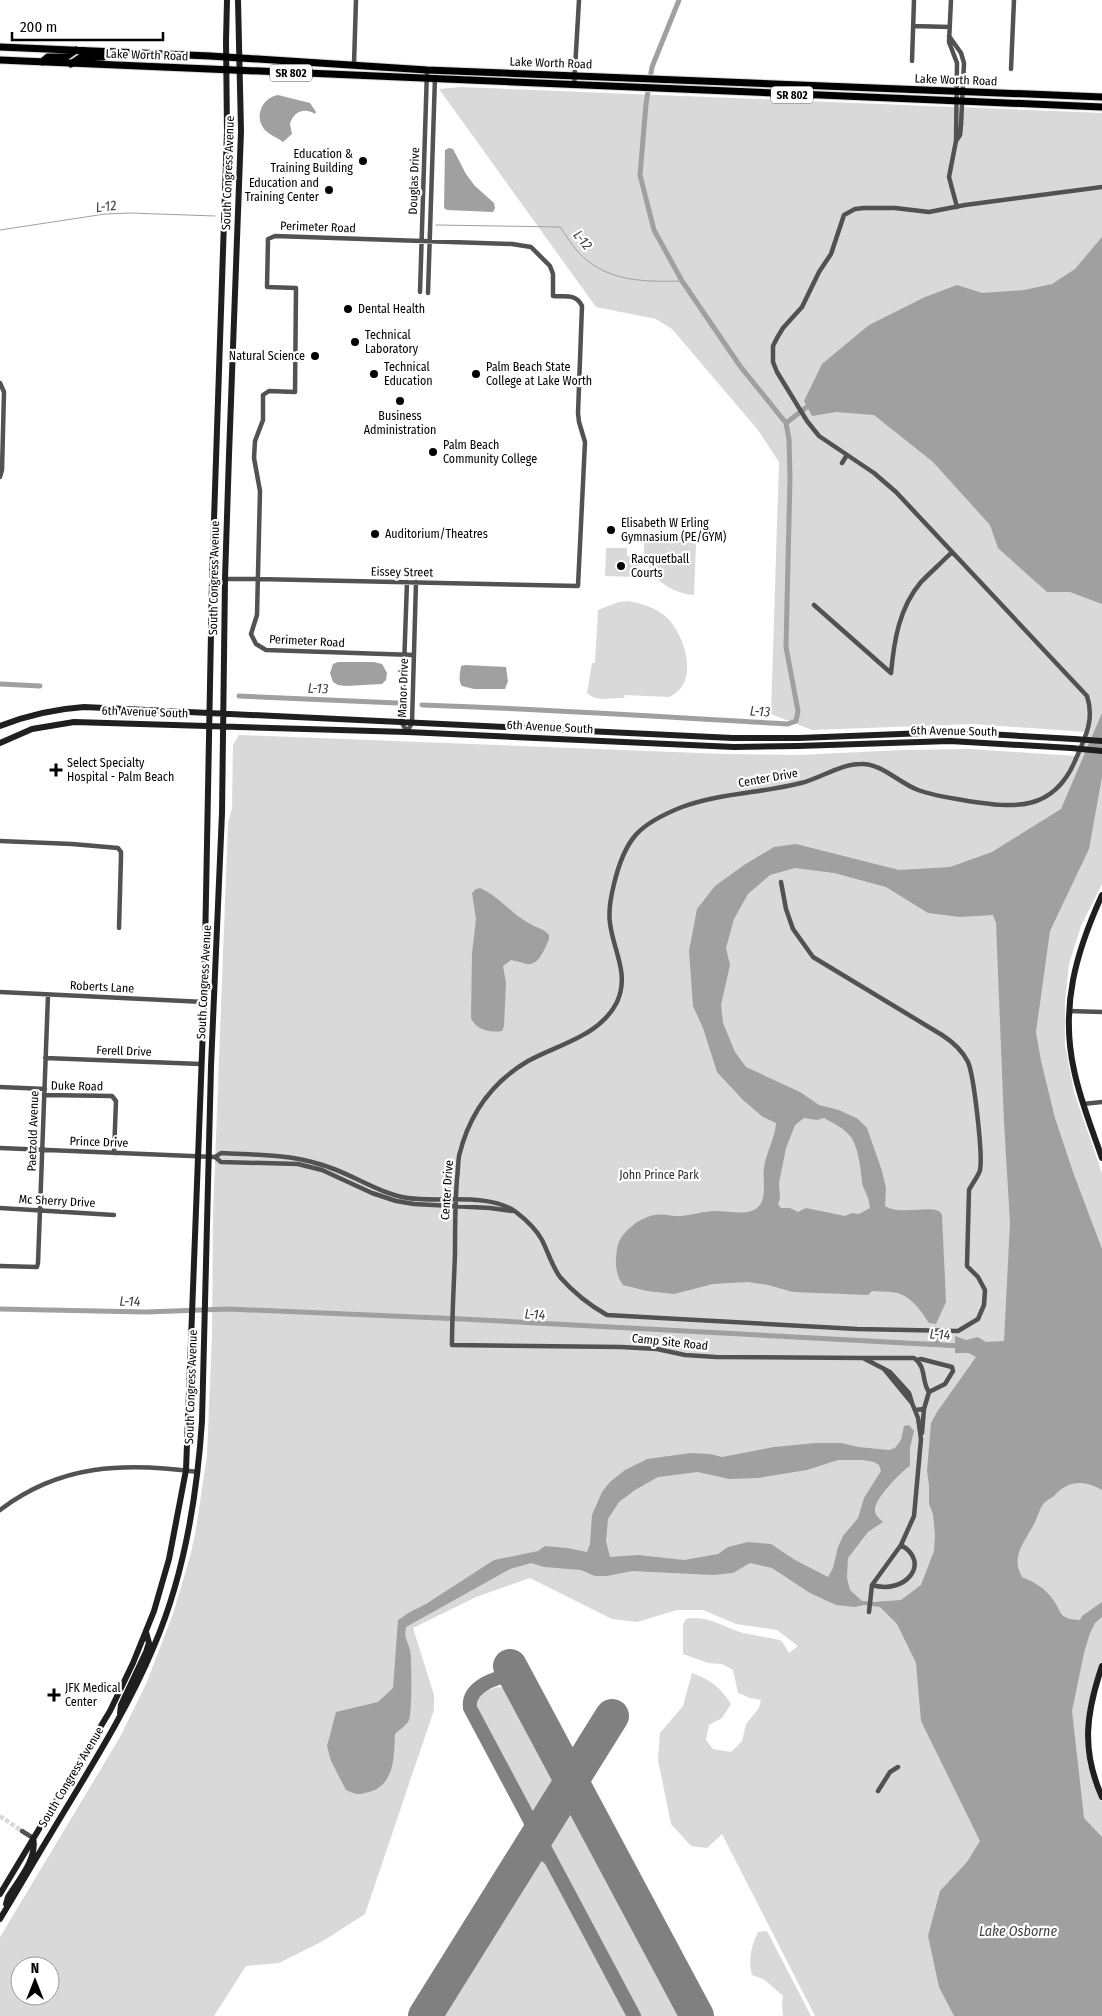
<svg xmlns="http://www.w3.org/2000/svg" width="1102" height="2016" viewBox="0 0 1102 2016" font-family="'Fira Sans Condensed',sans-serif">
<rect width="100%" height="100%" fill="#fff"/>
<path fill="#d9d9d9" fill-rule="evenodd" d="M461 87 1102 113V884L1081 926 1069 964 1065 1003V1045L1074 1092 1102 1173V1662L1088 1706 1085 1745 1088 1765 1102 1802V2016H815L722 1834 707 1848 691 1846 671 1824 658 1760 660 1733 683 1706 692 1673C711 1680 720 1687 731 1704L722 1718 709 1725 706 1740 713 1749 731 1752 742 1741 746 1724 759 1708 761 1700 750 1698 738 1693 733 1670 722 1664 708 1663 683 1654V1624L686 1619C707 1614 723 1627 743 1633 756 1636 769 1637 782 1641L789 1653 798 1646 777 1630 736 1624 703 1610H677L637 1622 612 1619 530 1578 476 1597 413 1628 434 1695V1710L365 1914 323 1941 279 1963 246 1966 214 2016H0V1937L120 1737 146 1684 173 1614 191 1553 196 1529 207 1455 212 1334 213 1216 228 823 232 808 233 745 239 735 725 754 799 755 902 750 970 749 1076 756 1087 732 973 724 812 730 771 714 779 462 758 430 672 329 656 319 596 307 439 89ZM20 1966H50V1996H20Z
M644 540 693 542 696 544 694 595C664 592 642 571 644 540Z
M606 548H627V556L638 557V577L605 576Z
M629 601C642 604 654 607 665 616 685 633 701 684 669 697L625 695 624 698C609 697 599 703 587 693L592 663H595L598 610 619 602Z
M498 1687 506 1688 513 1695 560 1784 541 1814 534 1816 476 1709C476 1695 486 1690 498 1687Z
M568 1804 683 2016H640L550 1847 549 1839Z
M534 1862H543L549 1866 629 2016H436L530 1864Z
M767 1931 811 2016H783L782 2004 783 1996 765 1980 752 1975C748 1959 751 1947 758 1932Z"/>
<path fill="#a0a0a0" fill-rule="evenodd" d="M278 95 310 103 316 112 315 114C304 107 293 112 290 124L292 134 283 142C277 137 269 135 264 129 254 116 262 98 278 95Z
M449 148 453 149 466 174 475 186 494 203 495 208 493 212 447 210 444 208 445 150Z
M1102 237V604L1070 592H1047L998 548 990 525 933 462 874 415 836 412 812 416 804 401 822 364 869 325 925 297 957 285 982 293 1024 290 1052 284 1075 269Z
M338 662H374L382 664 387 673 386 680 382 684 346 686 338 685 333 682 330 673 333 664Z
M465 665 506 667 508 681 505 689H474L462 686C458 681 460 673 461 666Z
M1102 713V777L1089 849 1050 931 1036 1032 1041 1061 1055 1118 1073 1172 1102 1249V1490C1084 1479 1067 1481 1054 1496 1051 1498 1047 1500 1044 1503 1039 1509 1038 1517 1034 1524 1025 1542 1010 1556 1022 1577 1034 1582 1043 1587 1051 1597 1063 1611 1056 1619 1080 1620L1082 1616 1102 1602V1617L1095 1623 1090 1633 1084 1653 1072 1711 1084 1818 1102 1837V2016H954L939 1987 928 1936 940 1891 967 1862 980 1841 921 1721 916 1663 897 1624 880 1607 864 1605 855 1607 836 1605 810 1593 772 1568 750 1563 733 1573 713 1575 632 1571 607 1576H595L581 1570 544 1567 531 1563 510 1569 406 1627C404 1639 407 1639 410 1650 412 1657 412 1714 409 1720 407 1725 399 1730 395 1734 394 1756 395 1785 369 1792 358 1795 357 1795 346 1790L331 1761 327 1746 336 1712 378 1702 393 1688 398 1620 410 1612 426 1604 494 1560 538 1551 545 1546 567 1548 587 1552 590 1544 592 1515 602 1492 610 1482 625 1470 647 1459 691 1453 710 1454 722 1457 774 1447 816 1443H842L858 1447 889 1450 895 1448 901 1440 904 1426 909 1425 914 1431 910 1448V1466C901 1471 875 1499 875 1509 874 1515 880 1519 883 1522L868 1532 848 1558 847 1578 850 1590 862 1601 874 1602 901 1600 921 1585 934 1551 935 1535 933 1514 929 1504V1485L927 1471 931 1423 937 1412 976 1357 969 1353H955V1336L966 1340 978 1337 986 1342 1004 1341 1010 1223 1004 1122 996 923 993 915 960 917 928 913 886 887 834 873 795 868 770 875 748 894 734 919 726 948 730 965 721 1005 723 1023 735 1052 746 1067 800 1092 819 1105 839 1110 858 1119 867 1128 882 1171 886 1188 885 1206C903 1217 937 1202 942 1215L946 1302 936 1324 929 1323C922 1312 911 1296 897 1293 889 1291 880 1292 872 1291L868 1295 793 1292 768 1285 748 1282 713 1284 674 1294 647 1291 623 1285C615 1274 615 1262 617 1249 619 1233 639 1218 654 1215 663 1213 673 1217 681 1216 693 1215 704 1211 715 1211 727 1211 743 1215 754 1210 769 1202 762 1180 764 1168 766 1152 775 1139 776 1123L763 1117 743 1100 717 1072 703 1028 693 1006 689 951 697 909 715 886 744 865 774 847 796 844 899 870 950 867 992 852 1061 809ZM804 1118 817 1120 824 1118C833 1123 844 1128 850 1136 858 1145 861 1170 862 1182 863 1190 869 1195 870 1208L859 1214 852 1213 845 1216 806 1208 798 1212 790 1208H781L778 1204 780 1199 779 1183 786 1148 795 1125ZM838 1460H863L874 1462 879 1465 881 1471 864 1498 858 1518 843 1536 838 1547 833 1568 828 1577 795 1560 771 1544 748 1542 728 1547 718 1554 684 1560 638 1555 610 1557 606 1541 608 1519 619 1502 635 1490 658 1477 698 1472 729 1479 758 1478 807 1470Z
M480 888C500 897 512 915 532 925 538 928 544 929 549 935V939C545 948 539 966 527 964 522 963 517 961 511 960L503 966 506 983 504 1026 502 1031C490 1033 476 1030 471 1018L472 953 476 919 472 893 476 889Z"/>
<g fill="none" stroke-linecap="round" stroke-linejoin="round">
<path stroke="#a0a0a0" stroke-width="1" d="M436 225 560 227C566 235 571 244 578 252 606 282 644 282 682 281
M0 230 105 214 130 213 215 216"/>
<path stroke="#a0a0a0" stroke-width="5" d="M786 423 807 407
M0 684 40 686
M239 696 397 703
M422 705C544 709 666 717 788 724L796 721 798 711 786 647 790 478 789 439 786 423 740 366 682 281 654 230 640 175 646 104 652 67 679 0
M0 1309 146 1312 228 1309 462 1319 961 1346
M937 1345 938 1334"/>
<path stroke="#808080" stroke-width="14" d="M514 1674C497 1677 467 1686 470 1708L634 2016
M522 1860C532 1852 540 1850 550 1859"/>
<path stroke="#808080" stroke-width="34" d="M510 1666 697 2016
M425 2016 612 1716"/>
<path stroke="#d9d9d9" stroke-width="4.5" stroke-dasharray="4.5 2" stroke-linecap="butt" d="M0 1816 22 1831"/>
<defs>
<path id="primary" d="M0 47 210 56 427 70 1102 97
M0 60 1102 107
M42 62 48 57H66L76 50
M71 64 81 57H104L113 52"/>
</defs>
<use href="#primary" stroke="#dbdbdb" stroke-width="9"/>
<path stroke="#525252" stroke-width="4.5" d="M951 0 949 42 957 63 956 141 949 177 957 207
M913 26 950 27
M949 36 961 53 964 63 961 125 960 135 956 141
M912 61 914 0
M354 64 356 0
M1011 69 1014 0
M574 86 579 0
M420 292 427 70
M428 293 435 77
M0 383 4 392 2 470 0 477
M842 463 847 455
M225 579H257L578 586 585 442 579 422 578 413 582 306C576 293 565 297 553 296V274L550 266 531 247 512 244 275 236 268 239 267 287 296 288 295 392 269 391 263 395V420L255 441 254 458 260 491 257 615 251 634 256 644 266 650 414 655
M814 605 891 673C894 641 899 608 921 582 931 572 942 562 952 552
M407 732 412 723 416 582
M407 732 402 723 407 582
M0 841 72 844 118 848 121 852V857L119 928
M0 992 204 1002
M1069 1011 1102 1012
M45 1058 201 1064
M0 1087 45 1089
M44 1095 112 1096 116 1101 114 1153
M1083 1104 1102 1102
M0 1148 215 1157 221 1153C254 1155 288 1154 319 1164 350 1172 376 1193 408 1198 440 1203 488 1192 516 1212 525 1219 536 1229 542 1240 548 1252 552 1266 560 1277 573 1292 591 1306 607 1315L857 1329 958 1331 978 1319 984 1305 985 1290 978 1277 967 1266 969 1190C972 1184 979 1175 980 1170 983 1155 974 1076 968 1062 962 1050 953 1042 942 1035L813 957 793 929 786 909 781 882
M215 1157 221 1162 298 1164 322 1170 372 1193 396 1201 414 1204 490 1208 512 1211
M0 1208 114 1215
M0 1266 37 1267 38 1263 48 995
M864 1358H914C927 1367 921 1381 929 1392
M912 1403 909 1393 890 1372 863 1358 716 1357 685 1355 657 1349 621 1347 452 1345C452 1315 454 1284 455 1253 455 1228 455 1204 457 1179 458 1171 458 1163 459 1156 469 1114 492 1082 528 1061 559 1044 600 1036 617 1002 630 974 613 950 610 923 608 910 611 896 614 884 625 838 639 824 682 807 720 793 762 793 801 783 821 778 840 764 861 764 881 763 899 783 918 790 934 796 951 798 968 801 1014 808 1053 812 1075 761 1085 738 1095 720 1087 696L896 492 874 473 819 436 807 421 777 372 773 362V346L777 338 783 328 802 307 819 272 831 254 844 215 855 209 864 208H895L929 212 965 205 1102 187
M915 1410 924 1409 929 1392 945 1384 953 1371 952 1367 921 1359 918 1360
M922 1433 924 1409
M0 1510C60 1464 125 1462 198 1472
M872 1585C905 1595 932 1563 901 1545
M869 1612 872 1585 901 1545 914 1516 921 1439 918 1418 912 1403 884 1369
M878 1791 890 1772 898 1767
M22 1831 33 1838"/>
<path stroke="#1f1f1f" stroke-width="6" d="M0 726C28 715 54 709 84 707L733 738H799L951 732 1074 739
M0 743 32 729 74 722 407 732 734 747 798 746 950 741 1071 748
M1102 895C1076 952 1060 1007 1074 1070 1080 1100 1092 1129 1102 1158
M1102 1666C1086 1713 1081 1750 1102 1797
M120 1713 121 1705 146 1652 149 1643 146 1632
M0 1894 110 1711 133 1663 154 1611 169 1559 186 1470 204 1002 212 579 227 132 226 41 227 0
M6 1904 8 1897C18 1881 38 1858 33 1838
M0 1919C17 1891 33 1863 50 1835 87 1773 126 1713 154 1646 184 1576 197 1497 202 1421L211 1066 222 813 225 579 229 455 241 131 238 0"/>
<use href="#primary" stroke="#000" stroke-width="7"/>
<path stroke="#1f1f1f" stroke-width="6" d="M1074 739 1102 741
M1071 748 1102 751"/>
</g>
<g fill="#000" stroke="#fff" stroke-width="2">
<circle cx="363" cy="161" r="5"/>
<circle cx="329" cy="190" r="5"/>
<circle cx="348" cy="309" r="5"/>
<circle cx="355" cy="342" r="5"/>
<circle cx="315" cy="356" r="5"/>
<circle cx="374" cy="374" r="5"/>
<circle cx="476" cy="374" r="5"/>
<circle cx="400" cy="401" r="5"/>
<circle cx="433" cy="452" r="5"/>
<circle cx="611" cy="530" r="5"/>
<circle cx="375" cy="534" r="5"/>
<circle cx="621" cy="566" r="5"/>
<path d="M53.5 762.5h5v5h5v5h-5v5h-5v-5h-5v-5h5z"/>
<path d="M51.5 1687.5h5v5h5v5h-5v5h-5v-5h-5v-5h5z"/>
</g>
<g text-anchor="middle" stroke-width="4.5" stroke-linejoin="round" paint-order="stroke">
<g fill="#fff" stroke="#4c4c4c" stroke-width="1">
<rect x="270" y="64.5" width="42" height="17" rx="4"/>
<rect x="771" y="86.5" width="42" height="17" rx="4"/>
</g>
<g font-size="11" font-weight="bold" fill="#000">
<text x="291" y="77">SR 802</text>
<text x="792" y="99">SR 802</text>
</g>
<g font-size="12" fill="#000" stroke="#fff">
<text transform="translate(147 55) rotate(2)" y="4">Lake Worth Road</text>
<text transform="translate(551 63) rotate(2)" y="4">Lake Worth Road</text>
<text transform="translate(956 80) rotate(2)" y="4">Lake Worth Road</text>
<text transform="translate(228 173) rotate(-88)" y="4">South Congress Avenue</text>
<text transform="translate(414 181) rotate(-88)" y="4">Douglas Drive</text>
<text transform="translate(318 227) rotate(2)" y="4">Perimeter Road</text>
<text transform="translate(402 572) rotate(1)" y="4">Eissey Street</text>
<text transform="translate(214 578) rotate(-89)" y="4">South Congress Avenue</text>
<text transform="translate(307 641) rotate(3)" y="4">Perimeter Road</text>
<text transform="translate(403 688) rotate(-88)" y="4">Manor Drive</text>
<text transform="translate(145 712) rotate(2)" y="4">6th Avenue South</text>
<text transform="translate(550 727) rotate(3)" y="4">6th Avenue South</text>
<text transform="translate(954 731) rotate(1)" y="4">6th Avenue South</text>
<text transform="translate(768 778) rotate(-10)" y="4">Center Drive</text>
<text transform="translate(204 982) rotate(-87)" y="4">South Congress Avenue</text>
<text transform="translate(102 987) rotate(3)" y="4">Roberts Lane</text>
<text transform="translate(124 1051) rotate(2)" y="4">Ferell Drive</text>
<text transform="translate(77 1086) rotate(1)" y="4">Duke Road</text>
<text transform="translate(33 1131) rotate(-88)" y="4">Paetzold Avenue</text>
<text transform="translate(99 1142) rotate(2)" y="4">Prince Drive</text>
<text transform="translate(447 1190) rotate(-86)" y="4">Center Drive</text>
<text transform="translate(57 1201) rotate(3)" y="4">Mc Sherry Drive</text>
<text transform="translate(670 1342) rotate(6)" y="4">Camp Site Road</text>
<text transform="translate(191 1387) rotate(-88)" y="4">South Congress Avenue</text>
<text transform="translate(71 1777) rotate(-59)" y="4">South Congress Avenue</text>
</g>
<g font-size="12" fill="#000" stroke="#fff" text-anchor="start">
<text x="353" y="158" text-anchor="end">Education &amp;<tspan x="353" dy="14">Training Building</tspan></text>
<text x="319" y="187" text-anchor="end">Education and<tspan x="319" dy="14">Training Center</tspan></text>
<text x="358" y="313">Dental Health</text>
<text x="365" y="339">Technical<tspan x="365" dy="14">Laboratory</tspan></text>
<text x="305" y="360" text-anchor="end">Natural Science</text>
<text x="384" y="371">Technical<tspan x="384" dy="14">Education</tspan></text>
<text x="486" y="371">Palm Beach State<tspan x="486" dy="14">College at Lake Worth</tspan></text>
<text x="400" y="420" text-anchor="middle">Business<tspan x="400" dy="14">Administration</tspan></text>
<text x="443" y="449">Palm Beach<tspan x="443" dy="14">Community College</tspan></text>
<text x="621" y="527">Elisabeth W Erling<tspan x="621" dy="14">Gymnasium (PE/GYM)</tspan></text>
<text x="385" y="538">Auditorium/Theatres</text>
<text x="631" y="563">Racquetball<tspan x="631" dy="14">Courts</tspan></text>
<text x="67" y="767">Select Specialty<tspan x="67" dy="14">Hospital - Palm Beach</tspan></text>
<text x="65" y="1692">JFK Medical<tspan x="65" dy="14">Center</tspan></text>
</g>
<g font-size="12" fill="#303030" stroke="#fff">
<text x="659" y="1179">John Prince Park</text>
</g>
<g font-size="14" font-style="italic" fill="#414141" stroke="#fff">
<text transform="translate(106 206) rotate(-7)" y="5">L-12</text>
<text transform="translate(583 240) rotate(50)" y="5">L-12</text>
<text transform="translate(318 688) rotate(2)" y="5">L-13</text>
<text transform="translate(760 711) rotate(3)" y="5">L-13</text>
<text transform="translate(130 1301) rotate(1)" y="5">L-14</text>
<text transform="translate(535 1314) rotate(3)" y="5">L-14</text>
<text transform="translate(940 1334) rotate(3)" y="5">L-14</text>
<text x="1018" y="1936">Lake Osborne</text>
</g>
</g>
<g transform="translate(35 1981)"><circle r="24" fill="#ffffff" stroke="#999999"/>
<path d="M0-4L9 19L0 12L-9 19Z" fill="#000000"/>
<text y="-8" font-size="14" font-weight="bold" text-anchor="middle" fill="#000000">N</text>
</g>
<path d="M12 32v8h151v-8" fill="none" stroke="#000000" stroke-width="2.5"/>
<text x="20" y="32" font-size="15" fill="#000000" stroke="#ffffff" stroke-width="4" paint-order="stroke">200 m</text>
</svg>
